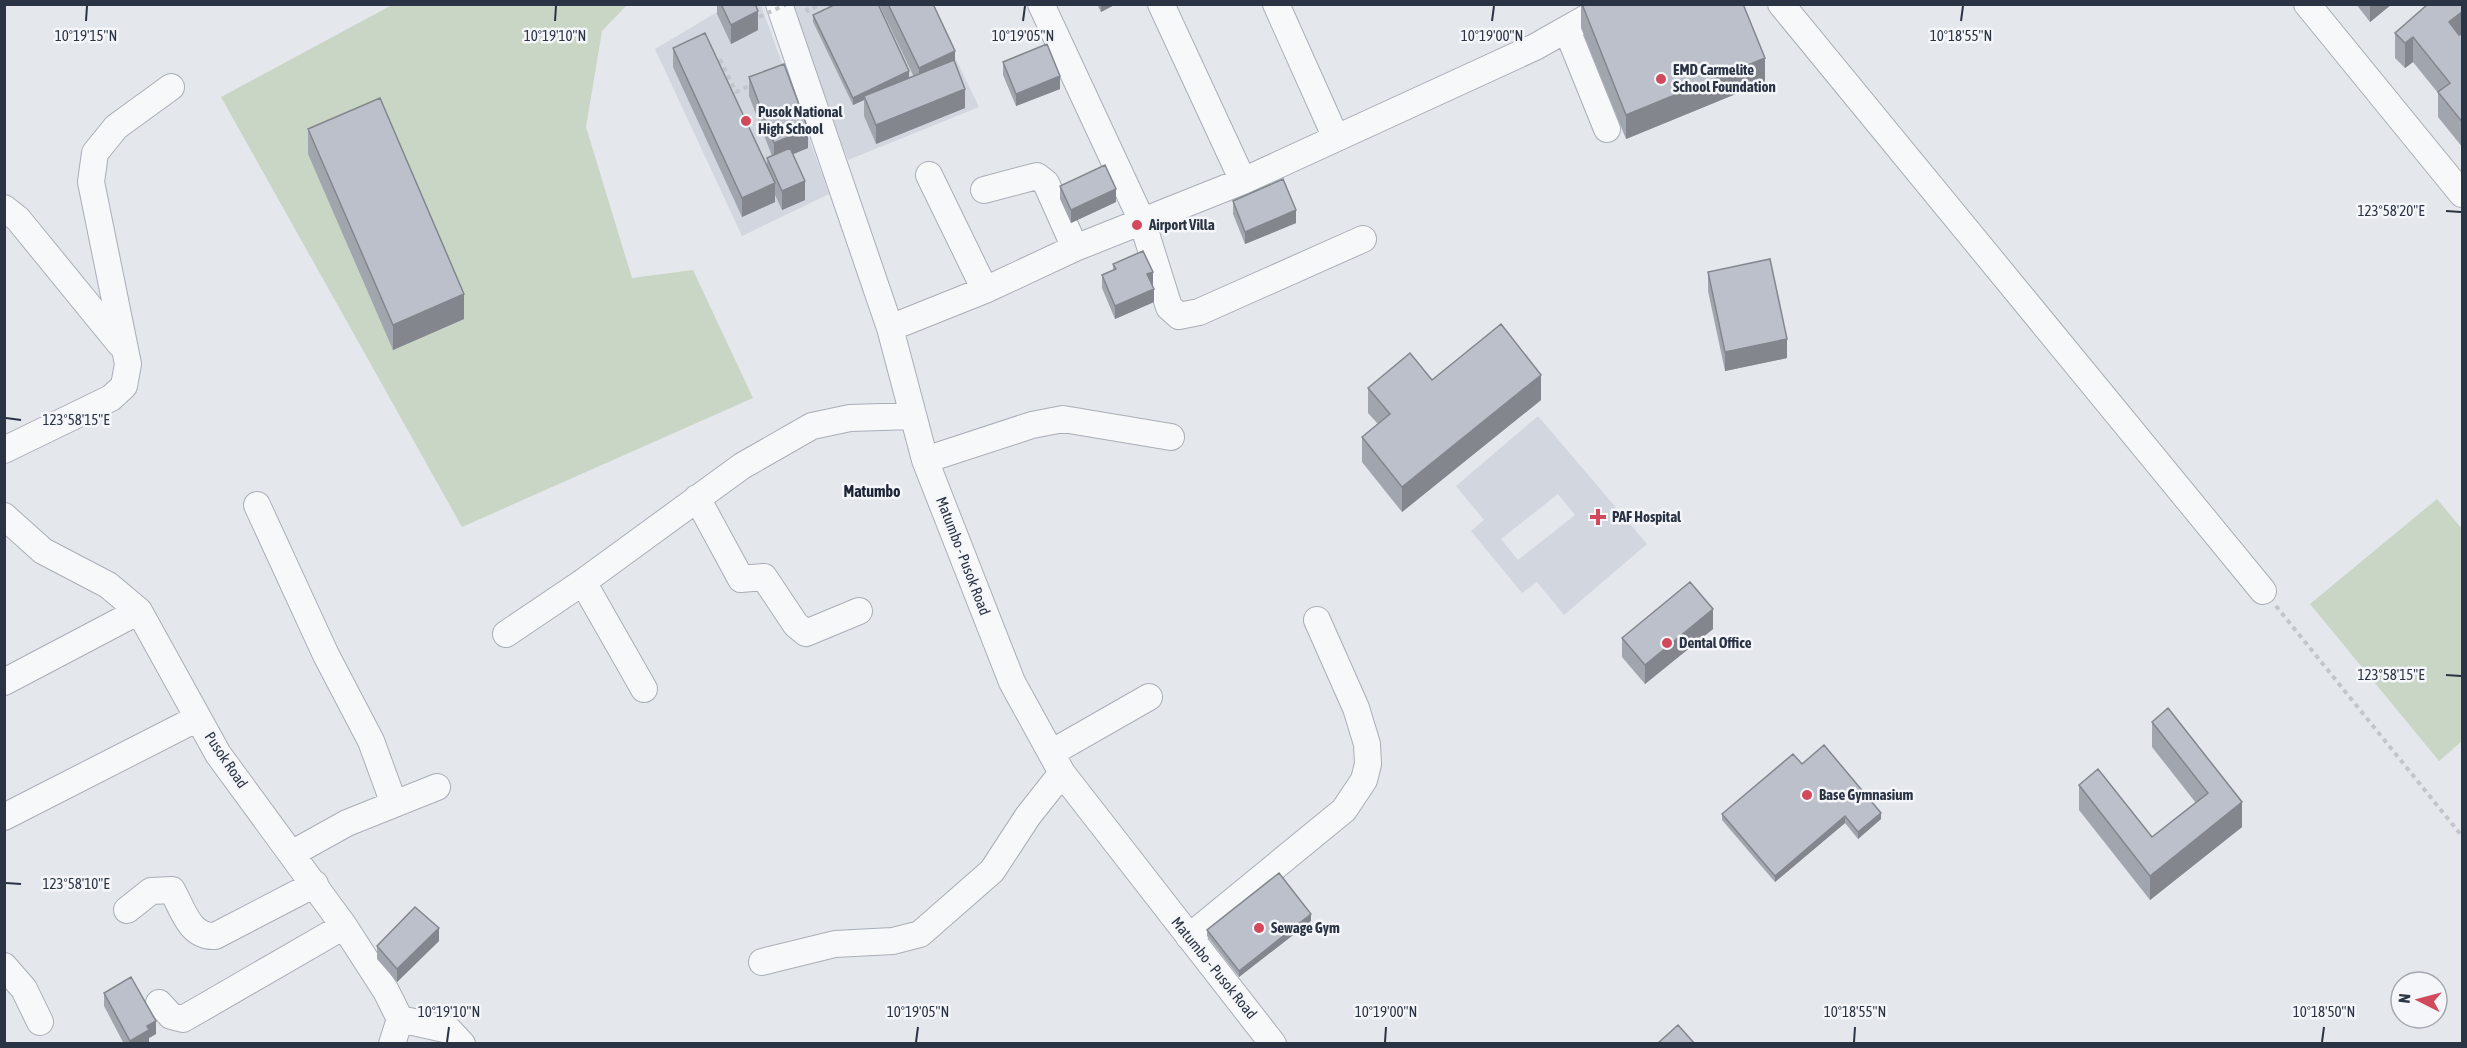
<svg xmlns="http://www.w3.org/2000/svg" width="2467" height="1048" viewBox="0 0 2467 1048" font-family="'Asap Condensed',sans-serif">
<rect width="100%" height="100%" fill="#e4e7ec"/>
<path fill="#d2d6de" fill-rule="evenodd" d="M729 5H761L829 194 742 236 655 49Z
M790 5H930L979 107 848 160Z
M1538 416 1647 544 1564 615 1537 582 1522 593 1471 531 1484 520 1456 486ZM1558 494 1575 515 1518 560 1501 539Z"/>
<path fill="#c9d6c5" d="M392 5H627L602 31 586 127 632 278 693 270 753 398 462 527 221 97Z
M2437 499 2462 529V741L2439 761 2310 604Z"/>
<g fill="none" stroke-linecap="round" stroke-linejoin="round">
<defs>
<path id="minor" d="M779 4 890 328 925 460 1012 682 1062 773 1273 1044
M1041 4 1142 221 1169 307 1179 316 1199 312 1363 239
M1161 4 1243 181
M1276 4 1336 138
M1781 4 2263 591
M2307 4 2462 194
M1567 30 1607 129
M929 175 985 290
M984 190 1037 176 1046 183 1075 248
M4 208 18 219 120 344
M890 328 985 290 1075 248 1243 181 1535 47 1611 4
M4 450 111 398 124 386 128 364 91 182 95 153 116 127 171 87
M925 460 1032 425 1063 419 1171 437
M697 498 741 579 764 577 796 625 806 633 859 611
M257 505 326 655 371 741 394 804
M4 516 43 551 108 585 139 611 218 754 344 926 386 991 400 1019 392 1044
M583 582 644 689
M506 634 583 582 742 466 812 426 850 418 913 416
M4 682 139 611
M1051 753 1149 697
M4 817 198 718
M293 853 347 823 437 787
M127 910 151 891 172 890C183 909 189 937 215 936L315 884
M1189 937 1344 810 1364 780 1368 764 1367 744 1356 708 1317 620
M762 962 835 944 893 941 920 934 992 871 1028 816 1062 773
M4 966 24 989 40 1022
M159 1003 171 1016 183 1019 344 926
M400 1019 449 1030 462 1044"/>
</defs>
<use href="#minor" stroke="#a9aeb7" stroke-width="28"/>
<path stroke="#c2c5cb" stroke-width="4" stroke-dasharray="4.5 4.5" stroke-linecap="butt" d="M806 8 808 11 821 4
M720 59 736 92 754 84
M2276 606 2462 836"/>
<use href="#minor" stroke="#f7f8fa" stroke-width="26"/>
<path stroke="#c2c5cb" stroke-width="4" stroke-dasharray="4.5 4.5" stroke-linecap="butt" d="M759 17 787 4"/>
</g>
<path fill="#a1a5ae" d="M717 4H755L758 30 731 44 717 14Z
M879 4H933L955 63 965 108 876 144 864 116V100L853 105 813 22V15L909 78 903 81 914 77Z
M1097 4H1116L1101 12Z
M1581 4 1765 82 1626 139 1581 28Z
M2356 4H2392L2370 22Z
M2463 4V148L2438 117V93L2413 62 2405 68 2395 58V33Z
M673 48 767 166V158L772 156 749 96V77L808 148 793 154 805 200 782 210 775 195V202L742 217 673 67Z
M1003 62 1060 89 1016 106 1003 75Z
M308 129 464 319 393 350 308 154Z
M1060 186 1116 202 1071 223 1060 199Z
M1233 201 1296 223 1245 244 1233 214Z
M1113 264 1153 285 1154 302 1115 319 1102 288V275L1113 270Z
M1708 272 1787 358 1725 371 1708 291Z
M1368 388 1541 400 1402 512 1362 462V437L1378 424 1368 413Z
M1713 629 1645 684 1622 657V638Z
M2152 722 2242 827 2150 900 2079 810V785L2152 837 2196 803 2152 747Z
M1802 764 1881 819 1858 839 1845 823 1775 882 1722 820V814Z
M1311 921 1239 977 1207 936V930Z
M439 941 397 982 377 959V946Z
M104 993 156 1034 149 1038V1043L124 1044 104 1006Z"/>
<path fill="#83868d" d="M1101 4H1116L1101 12Z
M2370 4H2392L2370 22Z
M758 11V30L731 44V25Z
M2463 11V36L2449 47V22Z
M2413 37V62L2405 68V43Z
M955 51V70L919 88V68Z
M1765 58V82L1626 139V115Z
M909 71V78L865 99 864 96V100L853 105V98Z
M1060 76V89L1016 106V94Z
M965 89V108L876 144V125Z
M808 129V148L774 162V143Z
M805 181V200L782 210V191Z
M775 183V202L742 217V198Z
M1116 189V202L1071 223V210Z
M1296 210V223L1245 244V232Z
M1153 272V285L1147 287V274Z
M1154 289V302L1115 319V306Z
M464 294V319L393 350V325Z
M1787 339V358L1725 371V352Z
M1541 375V400L1402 512V487Z
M1713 609V629L1645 684V665Z
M2242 802V827L2150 900V876Z
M1881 813V819L1858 839V832Z
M1845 816V823L1775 882V876Z
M1311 914V921L1239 977V971Z
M439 928V941L397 982V969Z
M156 1021V1034L149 1038V1043L130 1044V1041L147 1026Z"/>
<path fill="#bbc0ca" stroke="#83868d" stroke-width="1.5" d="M721 4H755L758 11 731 25Z
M836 4H878L909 71 853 98 813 15Z
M888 4H933L955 51 919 68Z
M1582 4H1743L1765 58 1626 115Z
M2428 4H2463V11L2449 22 2459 35 2463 33V123L2438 92 2450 83 2413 37 2405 43 2395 33Z
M705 33 775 183 742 198 673 48Z
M1047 44 1060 76 1016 94 1003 62Z
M954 60 965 89 876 125 864 96Z
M784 64 808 129 774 143 749 77Z
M380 98 464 294 393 325 308 129Z
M790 148 805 181 782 191 767 158Z
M1105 165 1116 189 1071 210 1060 186Z
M1283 179 1296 210 1245 232 1233 201Z
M1143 251 1153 272 1147 274 1154 289 1115 306 1102 275 1116 269 1113 264Z
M1770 259 1787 339 1725 352 1708 272Z
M1501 324 1541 375 1402 487 1362 437 1390 414 1368 388 1410 353 1432 380Z
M1690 582 1713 609 1645 665 1622 638Z
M2168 708 2242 802 2150 876 2079 785 2098 769 2152 837 2208 793 2152 722Z
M1824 745 1881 813 1858 832 1845 816 1775 876 1722 814 1793 754 1802 764Z
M1279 873 1311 914 1239 971 1207 930Z
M415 907 439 928 397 969 377 946Z
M131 977 156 1021 147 1026 149 1030 130 1041 104 993Z
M1678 1025 1695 1044H1657Z"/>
<path fill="none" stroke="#2b3445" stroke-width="2" d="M86 21 87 6M555 21 556 6M1023 21 1025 6M1492 21 1494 6M1961 21 1963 6M2446 211 2461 212M6 418 21 420M2446 675 2461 676M6 883 21 884M447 1042 449 1027M916 1042 918 1027M1385 1042 1386 1027M1854 1042 1855 1027M2322 1042 2324 1027"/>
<g fill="#d1495b" stroke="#f4f6f9" stroke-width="2">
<circle cx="1661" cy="79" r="6"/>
<circle cx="746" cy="121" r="6"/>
<circle cx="1137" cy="225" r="6"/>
<path d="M1595 508h6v6h6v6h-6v6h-6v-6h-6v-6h6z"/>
<circle cx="1667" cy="643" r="6"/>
<circle cx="1807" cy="795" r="6"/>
<circle cx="1259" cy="928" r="6"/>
</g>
<g text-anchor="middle" stroke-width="5" stroke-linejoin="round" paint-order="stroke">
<g font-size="15" font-weight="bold" fill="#2b3445" stroke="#f4f6f9" text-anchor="start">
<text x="1673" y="75">EMD Carmelite<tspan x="1673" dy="17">School Foundation</tspan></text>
<text x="758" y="117">Pusok National<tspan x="758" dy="17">High School</tspan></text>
<text x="1149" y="230">Airport Villa</text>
<text x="1612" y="522">PAF Hospital</text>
<text x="1679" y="648">Dental Office</text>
<text x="1819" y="800">Base Gymnasium</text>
<text x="1271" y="933">Sewage Gym</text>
</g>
<g font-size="15" fill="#2b3445" stroke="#f4f6f9">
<text transform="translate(963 556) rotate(69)" y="5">Matumbo - Pusok Road</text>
<text transform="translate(226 760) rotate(56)" y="5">Pusok Road</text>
<text transform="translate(1214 968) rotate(51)" y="5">Matumbo - Pusok Road</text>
</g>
<g font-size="16" font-weight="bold" fill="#1d2536" stroke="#f4f6f9">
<text x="872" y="497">Matumbo</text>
</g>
</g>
<g font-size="15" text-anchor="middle" fill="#2b3445" stroke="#f4f6f9" stroke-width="5" stroke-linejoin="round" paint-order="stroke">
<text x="86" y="41">10°19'15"N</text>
<text x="555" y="41">10°19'10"N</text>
<text x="1023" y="41">10°19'05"N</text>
<text x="1492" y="41">10°19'00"N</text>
<text x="1961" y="41">10°18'55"N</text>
<text x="2391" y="216">123°58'20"E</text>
<text x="76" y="425">123°58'15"E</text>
<text x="2391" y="680">123°58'15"E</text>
<text x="76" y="889">123°58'10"E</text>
<text x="449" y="1017">10°19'10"N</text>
<text x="918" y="1017">10°19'05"N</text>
<text x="1386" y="1017">10°19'00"N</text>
<text x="1855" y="1017">10°18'55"N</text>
<text x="2324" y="1017">10°18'50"N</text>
</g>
<rect width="2467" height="1048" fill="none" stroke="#2b3445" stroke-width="12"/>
<g transform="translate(2419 1000) rotate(276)"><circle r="28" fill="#f4f6f9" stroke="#a4a8b1" stroke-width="1.5"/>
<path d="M0-4.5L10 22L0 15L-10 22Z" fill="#d1495b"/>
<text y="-9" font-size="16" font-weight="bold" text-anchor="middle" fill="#2b3445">N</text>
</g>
</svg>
